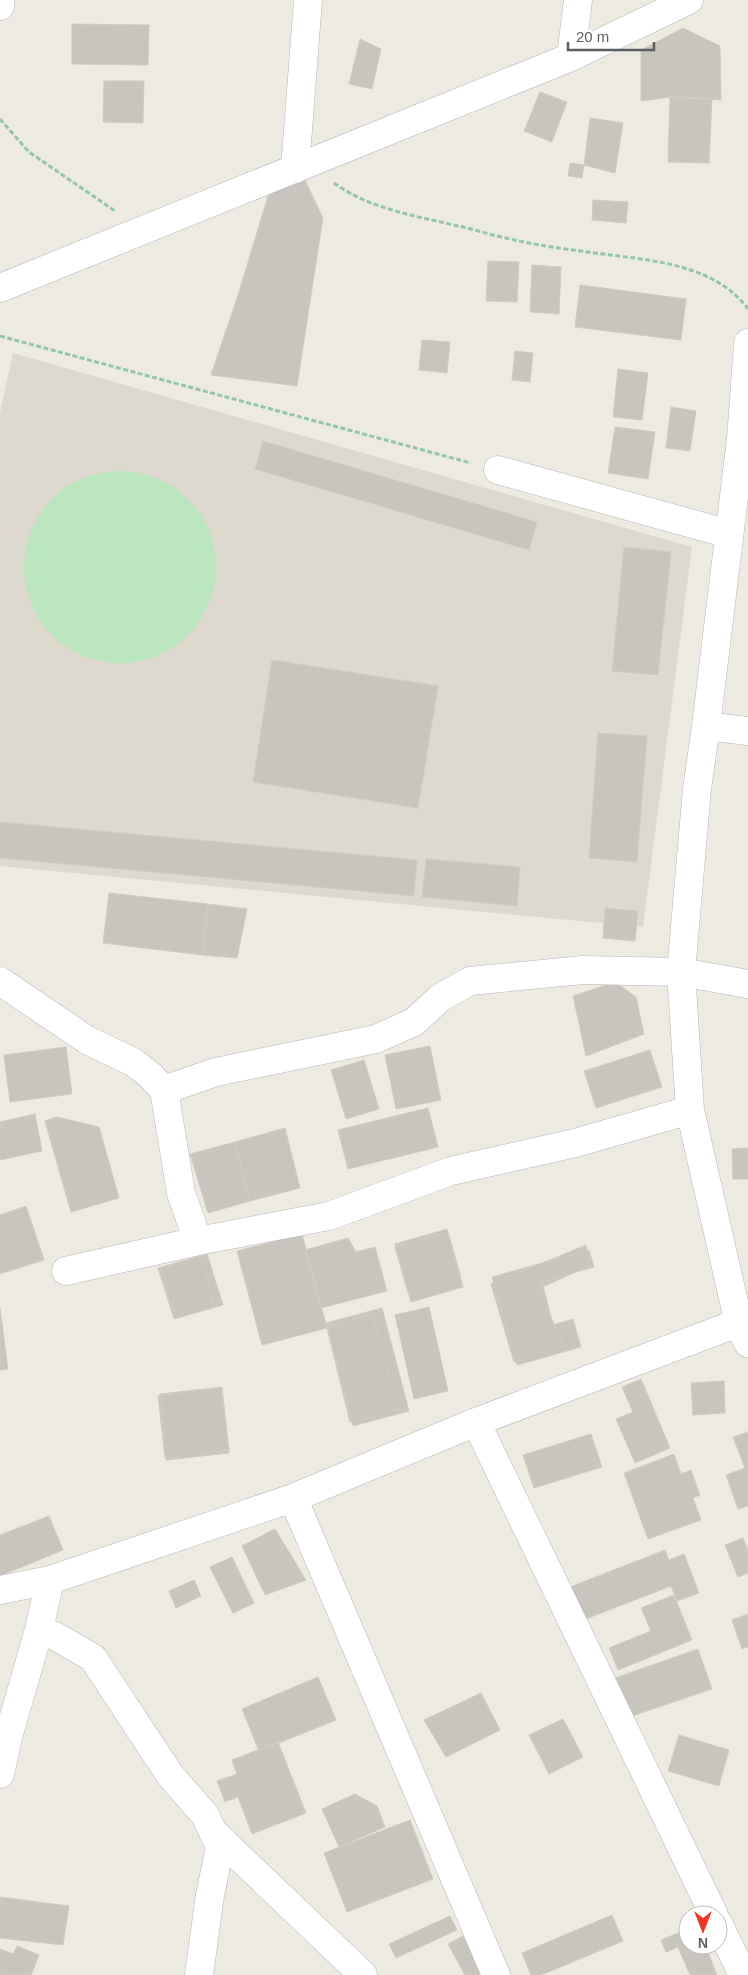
<svg xmlns="http://www.w3.org/2000/svg" width="748" height="1975" viewBox="0 0 748 1975" font-family="Arial,sans-serif">
<rect width="100%" height="100%" fill="#edeae1"/>
<path fill="#ddd9cf" d="M13 353 692 547 643 927 0 866V413Z"/>
<path fill="#bce6bd" d="M24 567a96 96 0 1 1 192 0a96 96 0 1 1-192 0Z"/>
<path fill="#c8c4be" stroke="#d2ccbf" d="M72 24 149 25 148 65 72 64Z
M683 28 720 46 721 100 670 97 641 101V50Z
M360 39 381 49 372 89 349 84Z
M104 81H144L143 123 103 122Z
M540 92 567 102 552 142 524 131Z
M670 97 712 98 709 163 668 162Z
M590 118 623 123 615 173 584 165Z
M570 163 584 165 582 178 568 176Z
M303 176 323 218 297 386 211 375 238 295 268 196Z
M593 200 628 202 626 223 592 220Z
M488 261 519 262 517 302 486 301Z
M532 265 561 267 559 314 530 312Z
M580 285 686 299 681 340 575 327Z
M422 340 450 342 447 373 419 370Z
M515 351 533 353 530 382 512 380Z
M618 369 648 373 642 420 613 417Z
M671 407 696 411 690 451 666 448Z
M615 427 655 432 648 479 608 473Z
M263 441 537 522 529 550 255 469Z
M624 547 671 552 658 675 612 671Z
M272 660 438 686 418 808 253 782Z
M598 733 647 736 637 862 589 858Z
M0 822 417 860 414 896 0 858Z
M426 859 520 867 517 906 422 897Z
M109 893 208 904 202 955 103 943Z
M208 904 247 909 237 958 202 955Z
M605 908 638 911 635 941 603 938Z
M615 982 636 997 644 1034 586 1056 573 996Z
M430 1046 441 1100 396 1109 385 1055Z
M66 1047 72 1094 10 1102 4 1055Z
M650 1050 662 1087 596 1108 584 1071Z
M364 1060 379 1109 346 1119 331 1070Z
M428 1108 438 1147 348 1169 338 1130Z
M35 1114 42 1151 0 1160V1122Z
M57 1117 99 1127 119 1198 71 1212 45 1121Z
M285 1128 300 1188 250 1201 235 1142Z
M235 1142 250 1201 208 1213 190 1154Z
M748 1148V1179H733L732 1149Z
M26 1206 44 1260 0 1274V1215Z
M447 1229 463 1287 411 1302 395 1244Z
M448 1232 461 1277 408 1293 395 1247Z
M302 1234 327 1328 262 1345 237 1251Z
M348 1238 356 1252 375 1247 387 1291 321 1308 305 1250Z
M586 1245 589 1266 538 1289 563 1343 514 1362 491 1284Z
M589 1250 594 1267 542 1282 553 1325 573 1319 581 1347 517 1365 492 1277Z
M207 1254 223 1305 174 1319 158 1268Z
M203 1258 213 1302 172 1312 161 1268Z
M429 1307 448 1391 414 1399 395 1315Z
M0 1308 8 1369 0 1370Z
M382 1308 409 1411 353 1426 326 1323Z
M372 1313 398 1409 350 1422 327 1328Z
M641 1379 670 1448 635 1463 616 1419 633 1412 622 1387Z
M724 1381 725 1413 693 1415 691 1383Z
M222 1387 229 1453 166 1460 160 1394Z
M221 1388 229 1450 165 1458 158 1396Z
M748 1432V1506L738 1509 726 1475 745 1468 733 1437Z
M591 1434 602 1467 534 1488 523 1455Z
M674 1454 681 1474 691 1470 700 1495 693 1498 701 1520 648 1539 624 1473Z
M49 1516 63 1550 0 1576V1535Z
M275 1529 306 1580 265 1595 242 1546Z
M743 1538 748 1550V1573L738 1577 725 1545Z
M665 1550 669 1560 684 1554 699 1593 677 1601 671 1586 583 1620 570 1587Z
M232 1557 254 1603 233 1613 210 1567Z
M194 1580 201 1596 176 1608 169 1591Z
M674 1595 692 1640 618 1670 609 1648 651 1631 641 1608Z
M748 1614V1647L742 1649 732 1620Z
M698 1649 712 1689 629 1717 615 1678Z
M318 1677 336 1720 259 1751 242 1709Z
M481 1693 500 1730 446 1757 424 1720Z
M563 1719 583 1757 549 1774 529 1735Z
M679 1735 729 1750 719 1786 668 1771Z
M278 1742 306 1813 252 1834 238 1797 225 1802 217 1781 237 1774 232 1760Z
M355 1794 377 1806 385 1827 339 1847 322 1809Z
M410 1820 433 1879 347 1912 324 1853Z
M0 1897 69 1906 63 1945 0 1938Z
M612 1915 623 1941 541 1975H531L522 1953Z
M450 1916 457 1930 396 1958 389 1944Z
M688 1929V1945H705L717 1975H690L678 1947 666 1952 661 1940Z
M463 1936 484 1975H465L448 1944Z
M17 1946 39 1955 31 1975H0V1949L13 1954Z"/>
<g fill="none" stroke-linecap="round" stroke-linejoin="round">
<defs>
<path id="minor" d="M0 6V0
M571 57 578 0
M295 169 308 0
M0 288 571 57 689 0
M748 343 741 439 706 726 697 789 681 972 690 1110 739 1324 748 1343
M498 470 729 534
M706 726 748 731
M0 981 87 1040 133 1062 150 1075 164 1090 181 1193 198 1241
M164 1090 216 1072 376 1039 414 1022 440 998 470 981 583 970 681 972 748 984
M66 1271 198 1241 329 1216 451 1171 575 1143 690 1110
M476 1422 714 1915
M293 1498 496 1975
M50 1580 39 1630 55 1636 93 1658 170 1775 205 1815 220 1847 210 1895 199 1975
M0 1590 50 1580 293 1498 476 1422 748 1319
M0 1774 8 1737 39 1630
M213 1832 363 1975
M718 1923 743 1975"/>
</defs>
<use href="#minor" stroke="#b4b7bc" stroke-width="29"/>
<path stroke="#95c7a3" stroke-width="3" stroke-dasharray="5 2.5" stroke-linecap="butt" d="M0 119 29 152 115 211
M334 183C370 209 416 216 458 226 474 229 490 235 506 238 531 244 556 248 581 251 637 260 711 259 748 309
M0 336 471 463"/>
<use href="#minor" stroke="#fff" stroke-width="28"/>
</g>
<g transform="translate(703 1930) rotate(180)"><circle r="24" fill="#ffffff" stroke="#bdbec0"/>
<path d="M0-4L9 19L0 12L-9 19Z" fill="#ed3827"/>
<text y="-8" font-size="14" font-weight="bold" text-anchor="middle" fill="#5a5d62">N</text>
</g>
<path d="M568 42v8h86v-8" fill="none" stroke="#5a5d62" stroke-width="2.5"/>
<text x="576" y="42" font-size="15" fill="#5a5d62" stroke="#ffffff" stroke-width="4" paint-order="stroke">20 m</text>
</svg>
